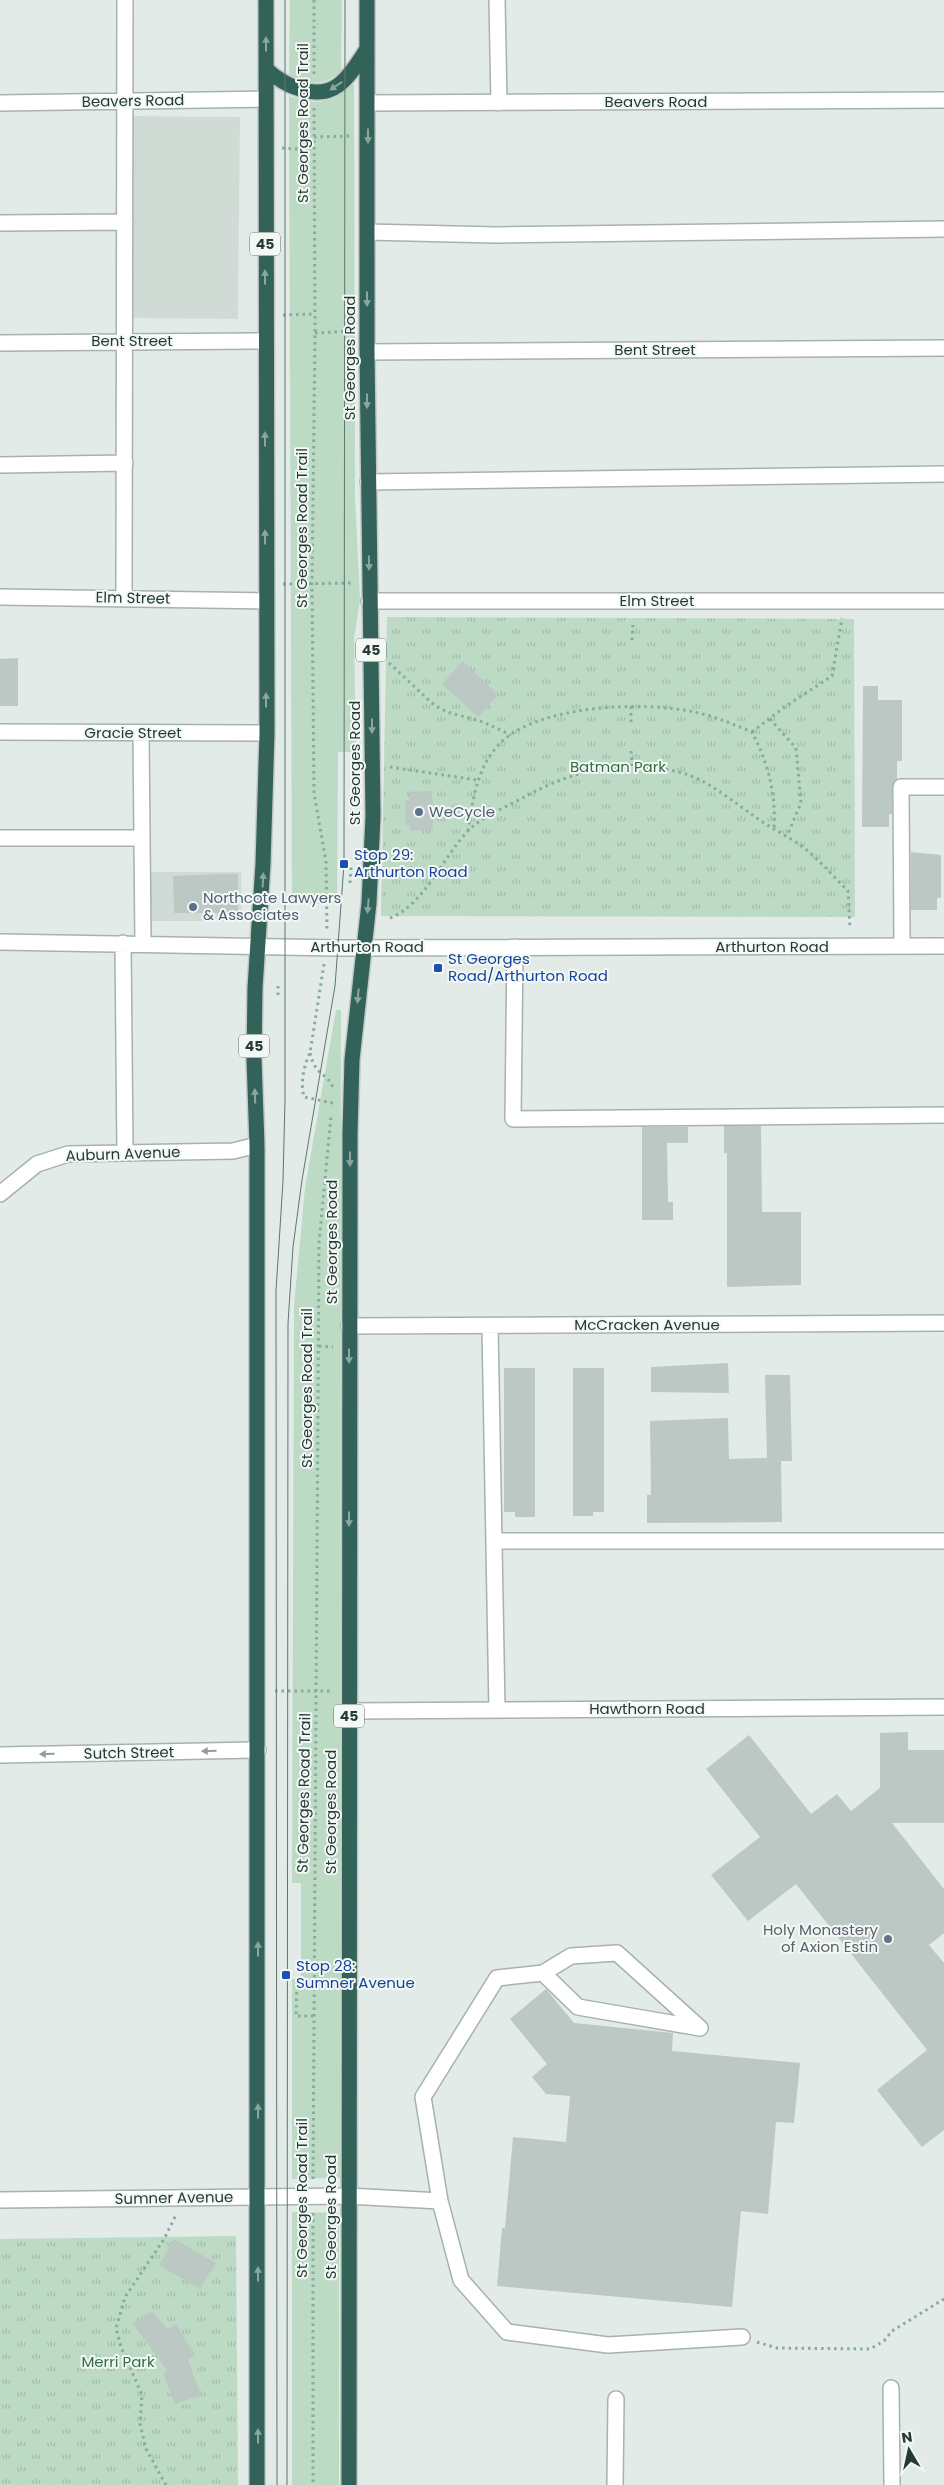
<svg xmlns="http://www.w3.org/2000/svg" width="944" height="2485" viewBox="0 0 944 2485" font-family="Poppins,sans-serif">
<defs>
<pattern id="park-tufts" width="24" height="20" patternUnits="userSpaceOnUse" patternTransform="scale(1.25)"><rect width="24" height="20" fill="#bddac4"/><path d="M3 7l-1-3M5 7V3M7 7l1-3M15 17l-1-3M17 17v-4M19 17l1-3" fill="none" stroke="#a2bca9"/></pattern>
</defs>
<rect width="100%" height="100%" fill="#e2ebe7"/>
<path fill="#d1dbd6" d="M130 116 240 117 238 319 128 318Z
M145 872H241L242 912 232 921H145Z"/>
<path fill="#bddac4" d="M290 0H342L341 70C325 88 309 83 289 76Z
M352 85H354L355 497 360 600 354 639 356 752H338L337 904H292L289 96C316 105 330 105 352 85Z
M336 1010H341L340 2178 292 2179V1979L301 1978V1883H292L294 1306 305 1188Z
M292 2212 339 2213V2485H292Z"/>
<path fill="url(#park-tufts)" d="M387 617 854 619 855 917 381 916Z
M236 2236 238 2485H0V2239Z"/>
<path fill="#bbc8c3" d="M18 658V706H0V659Z
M463 661 498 695 478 717 442 684Z
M863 686H878V700H902V761H897V779L892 787V814H889V827H862Z
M432 791 433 830 410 831V825L406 826 405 800H409V792Z
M911 852 941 855V898H937V910H911Z
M219 874H238V913L233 918H220V913H174L173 876Z
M724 1126H761L762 1212H801V1285L727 1287V1153H724Z
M642 1127H688V1143H667L668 1202H673V1220H642Z
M728 1363 729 1393 651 1392V1367Z
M504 1368H535V1517H515V1512H504Z
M573 1368H604V1512H593V1516H573Z
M765 1375H790L792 1461H781L782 1522 647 1523V1495H651L650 1421 728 1418 729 1459 767 1458Z
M908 1732V1750H944V1823H892L944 1889V1933L929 1945 944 1963V2130L922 2147 877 2090 927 2050 796 1884 748 1921 711 1875 760 1837 706 1769 749 1735 811 1814 837 1794 851 1811 880 1788V1733Z
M546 1989 574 2023 673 2033 672 2051 800 2063 794 2123 776 2122 768 2214 741 2211 732 2307 497 2286 502 2228H505L513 2137 566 2142 570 2096 546 2094 532 2077 547 2064 510 2019Z
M174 2239 216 2263 200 2289 159 2265Z
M151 2311 168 2329 176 2324 195 2355 188 2360 201 2395 175 2404 163 2373 167 2370 133 2324Z"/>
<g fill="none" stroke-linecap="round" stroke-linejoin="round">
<defs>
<path id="minor" d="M497 0 499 103
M0 103 266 99
M368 103 944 100
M0 223 125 222
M367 232 496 235 944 229
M0 343 265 341
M367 352 944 348
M0 465 125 463
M368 482 944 474
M0 597 266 601
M124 597 125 0
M369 601H944
M0 732 267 733
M141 733 143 943
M0 838H142
M0 942 338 948 944 946
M123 943 125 1153
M902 946 901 787H944
M515 947 513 1119 944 1115
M0 1194 37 1164 68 1154 233 1151 257 1145
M349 1326 944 1323
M490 1326 497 1710
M494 1541H944
M349 1711 944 1707
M0 1755 258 1750
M543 1973 571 1956 617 1953 700 2028
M700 2028 578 2007 543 1973 497 1978 423 2097 440 2201 461 2280 507 2332 608 2345 742 2337
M0 2200 348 2196 440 2201
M891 2388 892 2485
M615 2485 616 2399"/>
<path id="highway" d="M266 69C277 79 286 85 300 89 336 101 349 76 367 49
M257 2485V1145L254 1059 255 988 263 864 267 733 266 0
M349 2485 350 1133 352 1060 369 903 373 816 367 352V0"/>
</defs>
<use href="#minor" stroke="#a5b2ae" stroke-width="18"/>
<use href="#highway" stroke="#c2c8c6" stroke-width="18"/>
<path stroke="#86ab9f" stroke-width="3" stroke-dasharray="2.5 4" stroke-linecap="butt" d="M314 74V0
M314 108 315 333 312 584 314 793 326 862 327 931
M314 137 350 136
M282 148 314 150
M283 315 315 314
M315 333 351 331
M283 584 354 583
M632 640 633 625
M389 663 434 705 447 712 483 722 511 735
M770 719 796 748 801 803 787 836
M631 722V706
M752 732 786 706 832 676 842 618
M631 751 632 766
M390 767 477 780
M468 831C473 797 478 761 506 738 547 705 644 701 694 712 714 716 733 724 752 732 768 763 776 793 774 828
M350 883 351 866
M390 918C424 905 443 857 468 831 482 816 507 807 526 796 576 769 626 758 683 773 709 781 732 801 754 816 771 829 791 837 808 851 822 863 835 878 848 891L850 928
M324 964 310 1053C304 1065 300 1083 304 1097L333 1103
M278 995V986
M310 1053C315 1076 329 1074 333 1088
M319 1346 333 1347
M275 1691H333
M297 1979 296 2016H313
M313 2179 319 1243 331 1116
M313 2213V2485
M757 2342 777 2348 870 2349 884 2341 892 2331 944 2299
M166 2485 146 2449 140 2424 142 2395 121 2347 116 2328 125 2297 164 2239 176 2215"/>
<use href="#minor" stroke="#fff" stroke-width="15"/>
<use href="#highway" stroke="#336358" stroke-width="15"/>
<path stroke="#5f766f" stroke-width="1" d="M277 2485 276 1291 283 1181 285 1099V0
M287 2485 288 1323 293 1247 302 1180 335 986 344 864 345 0"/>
</g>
<defs><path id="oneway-solid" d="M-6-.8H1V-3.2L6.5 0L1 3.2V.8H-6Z" transform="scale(1.25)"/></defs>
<g fill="#89a69f">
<use href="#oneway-solid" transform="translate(266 44) rotate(-90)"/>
<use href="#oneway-solid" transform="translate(336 86) rotate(146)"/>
<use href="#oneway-solid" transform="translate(368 136) rotate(90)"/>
<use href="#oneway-solid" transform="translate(265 277) rotate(-90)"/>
<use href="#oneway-solid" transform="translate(367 299) rotate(90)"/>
<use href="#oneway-solid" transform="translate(367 401) rotate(90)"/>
<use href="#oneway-solid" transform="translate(265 439) rotate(-90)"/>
<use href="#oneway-solid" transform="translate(265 537) rotate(-90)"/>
<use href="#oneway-solid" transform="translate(369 563) rotate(89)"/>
<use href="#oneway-solid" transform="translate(266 700) rotate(-90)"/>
<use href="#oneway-solid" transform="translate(372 726) rotate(90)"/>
<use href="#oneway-solid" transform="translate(263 880) rotate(-87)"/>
<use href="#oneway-solid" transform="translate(368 906) rotate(95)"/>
<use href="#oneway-solid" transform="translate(358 996) rotate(95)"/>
<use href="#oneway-solid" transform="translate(255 1096) rotate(-92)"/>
<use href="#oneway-solid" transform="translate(350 1159) rotate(90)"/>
<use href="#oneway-solid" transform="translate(349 1356) rotate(90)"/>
<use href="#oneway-solid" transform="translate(349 1519) rotate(90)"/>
<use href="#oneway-solid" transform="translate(258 1949) rotate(-90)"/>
<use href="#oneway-solid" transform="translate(258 2111) rotate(-90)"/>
<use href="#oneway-solid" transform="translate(258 2274) rotate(-90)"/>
<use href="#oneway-solid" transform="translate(258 2436) rotate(-90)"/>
</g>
<g fill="#929c9a">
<use href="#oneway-solid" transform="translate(209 1751) rotate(179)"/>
<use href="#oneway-solid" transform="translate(47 1754) rotate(179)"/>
</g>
<g fill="#5c6f8a" stroke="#f3f8f5" stroke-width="2">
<circle cx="419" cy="812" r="5"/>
<circle cx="193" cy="907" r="5"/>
</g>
<g fill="#1a4fb4" stroke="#f3f8f5" stroke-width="2">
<rect x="339" y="859" width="10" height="10" rx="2.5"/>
<rect x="433" y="963" width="10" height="10" rx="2.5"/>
<rect x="281" y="1970" width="10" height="10" rx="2.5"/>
</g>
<circle fill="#6b7280" stroke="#f3f8f5" stroke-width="2" cx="888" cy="1939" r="5"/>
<g text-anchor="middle" stroke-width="4" stroke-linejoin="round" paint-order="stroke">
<g fill="#f3f8f5" stroke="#62736e" stroke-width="1">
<rect x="250" y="232.5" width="30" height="23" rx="4"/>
<rect x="356" y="638.5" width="30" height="23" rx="4"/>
<rect x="239" y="1034.5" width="30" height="23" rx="4"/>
<rect x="334" y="1704.5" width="30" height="23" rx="4"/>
</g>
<g font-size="14" font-weight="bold" fill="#243a34">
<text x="265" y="249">45</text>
<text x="371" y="655">45</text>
<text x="254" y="1051">45</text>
<text x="349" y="1721">45</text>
</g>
<g font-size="15" fill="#243a34" stroke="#f3f8f5">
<text transform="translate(133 101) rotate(-1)" y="5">Beavers Road</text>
<text x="656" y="107">Beavers Road</text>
<text transform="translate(303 123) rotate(-90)" y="5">St Georges Road Trail</text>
<text x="132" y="346">Bent Street</text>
<text x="655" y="355">Bent Street</text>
<text transform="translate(350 358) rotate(-90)" y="5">St Georges Road</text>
<text transform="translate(302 528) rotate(-90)" y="5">St Georges Road Trail</text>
<text transform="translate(133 598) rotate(1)" y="5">Elm Street</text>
<text x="657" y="606">Elm Street</text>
<text x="133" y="738">Gracie Street</text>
<text transform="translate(355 763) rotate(-90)" y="5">St Georges Road</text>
<text x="367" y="952">Arthurton Road</text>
<text x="772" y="952">Arthurton Road</text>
<text transform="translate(123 1154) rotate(-2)" y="5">Auburn Avenue</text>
<text transform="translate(332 1242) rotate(-90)" y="5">St Georges Road</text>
<text x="647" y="1330">McCracken Avenue</text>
<text transform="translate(307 1388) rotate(-90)" y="5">St Georges Road Trail</text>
<text x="647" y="1714">Hawthorn Road</text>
<text transform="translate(129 1753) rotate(-1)" y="5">Sutch Street</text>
<text transform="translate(304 1793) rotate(-89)" y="5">St Georges Road Trail</text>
<text transform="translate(331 1812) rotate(-90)" y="5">St Georges Road</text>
<text transform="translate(174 2198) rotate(-1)" y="5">Sumner Avenue</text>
<text transform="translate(302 2198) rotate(-90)" y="5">St Georges Road Trail</text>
<text transform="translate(331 2217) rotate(-90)" y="5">St Georges Road</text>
</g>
<g font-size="15" fill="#326d47" stroke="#f3f8f5">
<text x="618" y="772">Batman Park</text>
<text x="118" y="2367">Merri Park</text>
</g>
<g font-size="15" fill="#4e5e75" stroke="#f3f8f5" text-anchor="start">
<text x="429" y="817">WeCycle</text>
<text x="203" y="903">Northcote Lawyers<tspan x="203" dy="17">&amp; Associates</tspan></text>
</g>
<g font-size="15" fill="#164399" stroke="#f3f8f5" text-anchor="start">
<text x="354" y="860">Stop 29:<tspan x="354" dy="17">Arthurton Road</tspan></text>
<text x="448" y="964">St Georges<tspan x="448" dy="17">Road/Arthurton Road</tspan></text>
<text x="296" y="1971">Stop 28:<tspan x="296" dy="17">Sumner Avenue</tspan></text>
</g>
<g font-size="15" fill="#5b616d" stroke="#f3f8f5" text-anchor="end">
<text x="878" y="1935">Holy Monastery<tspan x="878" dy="17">of Axion Estin</tspan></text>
</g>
</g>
<g transform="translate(909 2450) rotate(351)" stroke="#f3f8f5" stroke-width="4" paint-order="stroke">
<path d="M0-4L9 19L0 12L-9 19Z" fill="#243a34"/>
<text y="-8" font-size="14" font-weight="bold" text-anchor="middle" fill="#243a34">N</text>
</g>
</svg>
